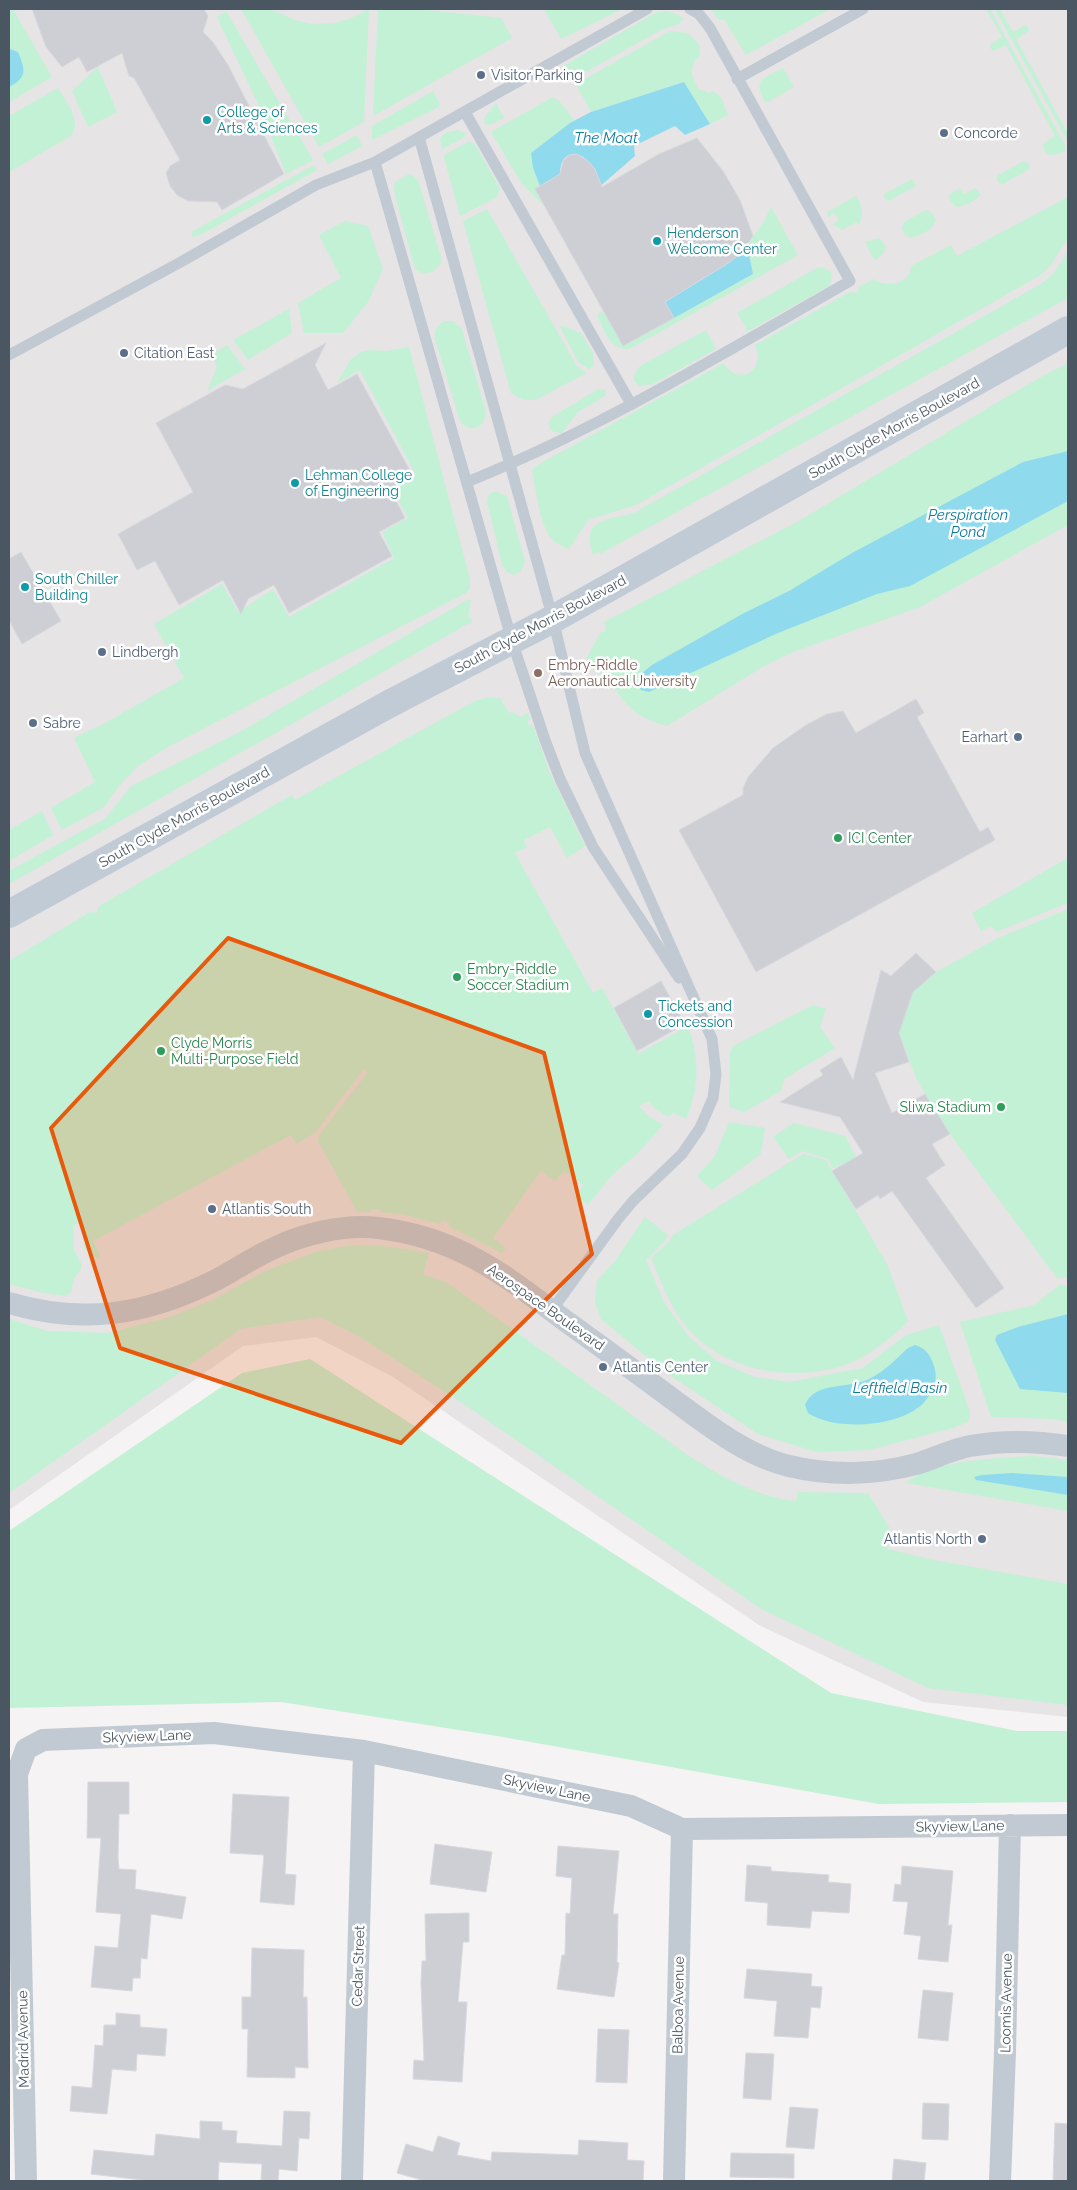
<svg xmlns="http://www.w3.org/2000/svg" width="1077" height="2190" viewBox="0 0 1077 2190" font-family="Raleway,sans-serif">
<rect width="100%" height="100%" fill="#f5f3f3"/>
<path fill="#e6e4e5" d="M9 9H1068V1717L923 1702 759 1625 393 1377 316 1337 243 1346 9 1510Z"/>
<path fill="#c3f1d5" d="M9 9H13L52 77 9 102Z
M241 9H270L295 20 311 24 334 23 349 19 369 9 364 122 319 147Z
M378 9H418L501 18 512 38 373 116Z
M544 9H622L561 39Z
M711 9H830L746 55 724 19 719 20Z
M986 9H990L1065 145V151C1056 156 1041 158 1044 143L1055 136 1006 45 993 51 990 48V45L1002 37Z
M995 9H1000L1013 32 1025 25 1028 27 1029 31 1016 39 1066 130 1068 129V142Z
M226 11 313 160 286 174 256 100 217 17Z
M667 11 674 13 684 19 677 25 663 29 573 79 565 65 657 12Z
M670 31 688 33 700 45 699 58 695 60 691 72 698 89 709 93 714 91 722 99 728 115 710 124 684 82 591 112 576 84Z
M98 67 117 112 88 127 72 91Z
M783 68 794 87 766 103C751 80 764 78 783 68Z
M58 88C67 103 82 120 71 136L9 172V116Z
M433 91 440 104 439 107 372 140V126Z
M553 97 560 102 575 121 570 123 533 168 540 186 535 189 544 206 522 184 491 132Z
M496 103 504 118 489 125 484 124 485 117Z
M458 130 467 134 463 138 442 149 440 138 447 132Z
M357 135 362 146 328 164 322 154Z
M468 142 474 143 500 188 497 197 460 216 444 157V155Z
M1024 161 1027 162 1030 167 1028 170 1003 184 999 183 996 178 998 175Z
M314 165 317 170 202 234 193 237 191 232Z
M409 174 413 175 418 180 441 257V263C434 273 426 277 415 269L396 200 394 188 395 182Z
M912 179 916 186 888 201 885 199 884 194Z
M960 188 964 194 975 188 981 194C977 201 964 206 956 207L948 198 949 195Z
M856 196C862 207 865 213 859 225L857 222 842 230 833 224 839 220 834 213 828 217 827 212Z
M1068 197V238L1051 265 1039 276 636 505 588 520 569 549C562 546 556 544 552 539 539 524 536 489 532 470L539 464 724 363C737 387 767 371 755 345L850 292 857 293 860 286 874 279C887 289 910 284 911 266L951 245 957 256Z
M771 207 798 255 631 348C611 353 604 330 597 315L603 311 624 346 753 274 747 245 763 223Z
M487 209 577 366 586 373 536 400H524L511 393 463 221Z
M926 210 931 212 936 219C933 231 922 234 911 238L905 235 902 228 904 222Z
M345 221 368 226 383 269 368 302 343 333H304L298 303 341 278 319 235Z
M879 238 886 246 884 253 876 260 872 257 865 242Z
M1068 252V298L600 554 599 552 593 555C580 519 607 520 634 513L1041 284 1053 274Z
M822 267 831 272 832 278 829 286 748 331 737 313 817 268Z
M289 309 292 333 248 360 233 340Z
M445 321H453L462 329 486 412C485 427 471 435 460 421L435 339C433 331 438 324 445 321Z
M559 325 581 333 593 353 594 366 589 369 579 363Z
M706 330 716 349 653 384 639 386 634 381V376L640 366Z
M227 345 245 369 207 391 217 367 211 354Z
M409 347 470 579V588L466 593 168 747 138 766 120 785 104 807 62 830 51 808 95 782 74 738 107 722 184 678 154 624 222 584 238 612 273 589 289 617 394 558 382 532 408 518 392 489 416 475 360 370 337 383 351 359 361 352 370 350 386 351Z
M1068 363V525L920 607 793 652 764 666 667 726C655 722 641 718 632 709 615 695 610 673 589 666L587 658 600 633 606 631 604 622 797 522 1032 382Z
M598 389 606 390V395L577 413 562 433 554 432 550 429 549 422 552 417Z
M495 491 507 496 525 562 520 572 513 575 507 572 502 565 487 501 489 494Z
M467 600H471L468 616 473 621 9 884V871L106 818 131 786 238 733Z
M485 698H500L509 713 512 712 521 717 527 713 531 719 527 721 529 726 533 725 549 771 585 846 567 858 550 827 524 840 527 847 515 853 593 993 602 988 638 1054 681 1030 680 1027 685 1024 683 1020 685 1018C699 1053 701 1084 686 1119L673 1112 669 1117 654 1108 649 1101 639 1106 648 1116 663 1125 638 1153 611 1176 588 1205 577 1197 583 1185 564 1171 555 1181 541 1171 493 1238 506 1248 502 1253 448 1226 450 1223 442 1220 440 1224 401 1214 380 1212V1209H371V1212H357L318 1141 319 1135 367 1073 364 1069 315 1133 296 1144 291 1135 93 1241 100 1255 98 1258 92 1256 91 1258 84 1247 83 1224H76L73 1226 74 1250 81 1263V1269L74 1279 71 1292 66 1296 43 1293 9 1284V961L90 912 97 913 99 906 292 795 295 800 475 701Z
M42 811 53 835 9 861V830Z
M1068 858V903L996 932 992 926 981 931 972 913Z
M1068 909V1278H1057L950 1134 917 1080 899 1033 913 992 936 972 996 939Z
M813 1005 826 1009 820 1027 835 1048 784 1079 781 1091 744 1112 729 1107 730 1052 733 1046Z
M729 1122 765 1128 761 1154 712 1190 697 1176 715 1156Z
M794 1123 845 1136 857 1158 833 1168 828 1159 802 1151 789 1159 773 1137Z
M803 1154 826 1160 887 1264 908 1321C888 1341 866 1359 839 1367 791 1381 729 1371 693 1334 672 1313 662 1284 651 1258L669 1242 673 1235Z
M645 1217 668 1235 665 1241 646 1260 665 1304 689 1337 717 1361 755 1377 790 1382 863 1368 906 1335 939 1325 970 1412 968 1422 953 1428 869 1450 817 1452 758 1434 665 1372 601 1319 595 1302 597 1281 615 1261Z
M352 1245 382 1246 429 1253 423 1274 448 1283 686 1454C717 1474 758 1498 796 1501L798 1492 868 1493 890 1529 887 1549 934 1560 1068 1584V1705L928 1688 763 1610 468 1407 360 1337 320 1317 241 1329 9 1493V1319L47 1331 108 1333 170 1317 212 1300 267 1270 315 1252Z
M1059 1285 1068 1286V1422L1053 1419 991 1417 960 1322 1034 1305Z
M310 1359 831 1693 1017 1731H1068V1802L879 1804 497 1736 281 1702 9 1708V1531L242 1373Z
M1033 1456 1068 1460V1511L906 1483C934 1460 997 1458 1033 1456Z"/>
<path fill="#90daee" d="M10 49 18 52C25 69 28 77 9 87V50Z
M684 82 710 124 685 135 675 126 634 146 635 156 598 188C599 154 560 139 560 174L540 186 533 168 531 153 570 123 591 112Z
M747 245 753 274 674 318 665 302 730 262Z
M1068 451V501L910 586 877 594 778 633 649 692 641 690 638 685 641 674 652 665 744 613 789 591 852 553 1023 462Z
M1068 1314V1393L1020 1389 995 1340 997 1335 1018 1327Z
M915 1345C925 1348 929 1353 933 1363 937 1374 937 1382 931 1392 928 1397 924 1404 919 1407 894 1427 835 1431 808 1413L805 1405C815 1380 850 1390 871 1378 885 1371 897 1358 908 1348Z
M1012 1473 1068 1477V1495L976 1480 974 1477 982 1475Z"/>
<path fill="#cdcfd5" stroke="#d7d9de" d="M32 9H204L208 16 203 32 212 41 228 65 284 174 222 210 217 202 188 201 177 195 170 186 166 173 170 166 180 160 134 78 129 76 122 53 87 72 79 57 62 67 46 47Z
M697 138 723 171 740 200 753 236 742 252 730 262 665 302 674 318 623 346 535 189 560 174 563 161 569 155 577 154 588 161 595 169 602 187 659 154Z
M326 343 315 365 328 390 357 374 413 476 390 489 405 518 379 532 392 556 289 613 274 585 248 599 241 614 223 580 179 605 155 561 137 570 118 534 193 492 156 423 225 385 243 389Z
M21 552 61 621 22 644 9 620V559Z
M916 699 924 713 917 717 980 832 988 827 995 840 756 972 679 830 743 795V788L748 777 773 748 806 725 827 714 843 711 856 733Z
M916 953 936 972 913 992 899 1033 909 1062 875 1073 892 1113 925 1094 950 1134 932 1144 945 1165 926 1178 1004 1288 976 1308 892 1191 880 1199 878 1195 856 1209 832 1171 863 1153 840 1117 780 1102 823 1075 820 1070 841 1057 853 1080 881 970 891 976Z
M661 981 685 1024 637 1051 614 1008Z
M88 1782H129V1814H119L118 1858 119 1869 136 1870 135 1889 186 1897 182 1919 151 1914 147 1959 141 1958 140 1978H133L132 1991 91 1987 95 1946 118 1948 121 1914 96 1912 101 1838H87Z
M233 1794 289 1797 285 1874 296 1875 294 1905 260 1902 264 1855 230 1853Z
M435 1844 492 1852 486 1892 430 1884Z
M558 1846 619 1851 613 1914H618L617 1962 619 1963 614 1997 557 1989 562 1955H565L566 1913 570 1914 572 1878 556 1876Z
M747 1865 771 1867V1871L829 1875 828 1882 851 1884 849 1913 812 1911 810 1928 767 1925 768 1903 745 1901Z
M902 1866 953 1871 948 1925H952L948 1962 918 1959 921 1936 904 1934 908 1902 893 1901 895 1884 901 1885Z
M469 1913V1942H463L458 2002H467L462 2082 413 2079 414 2060 424 2061 421 1983 422 1961H426L425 1914Z
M252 1948 304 1950 303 1997H307L308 2068 295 2067V2078L247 2077 248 2029H242V1997H251Z
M747 1969 812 1974 811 1986 822 1987 820 2008 811 2007 808 2038 774 2036 777 2001 744 1998Z
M923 1990 953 1993 948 2041 918 2038Z
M116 2013 140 2015V2027L167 2029 165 2056 137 2054 136 2071 112 2069 107 2114 70 2111 72 2086 92 2088 95 2045 103 2046 104 2025H116Z
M598 2029 629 2030 627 2083 596 2082Z
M746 2053 774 2054 771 2100 743 2098Z
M923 2103 949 2104 948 2140 922 2139Z
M790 2107 818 2109 814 2149 786 2147Z
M284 2111 310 2112 309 2139 299 2138 297 2171 279 2169 278 2181 261 2180 262 2164 219 2162 218 2181H151L91 2174 94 2150 154 2156 156 2134 200 2139V2121L222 2122V2130L237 2131 236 2143 282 2146Z
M1055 2123 1068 2124V2181H1053Z
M438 2136 460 2143 457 2155 491 2161 492 2152 578 2155 579 2140 628 2143 627 2160 644 2161 643 2181H425L397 2173 406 2144 433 2152Z
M731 2153 794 2154V2178L730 2177Z
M894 2159 926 2163 924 2181H892Z"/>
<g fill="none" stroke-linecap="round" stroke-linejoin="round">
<path stroke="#c1cad2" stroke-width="11" d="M737 79 863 9
M465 112 631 404
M419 137 553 619 585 753 712 1039 716 1074 713 1098 700 1128 682 1154 633 1201 618 1219 552 1310
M375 162 512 641 545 740 560 779 593 847 679 978
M9 355 179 263 316 185 375 162 647 9
M467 482C601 428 725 352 850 281L710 28 699 14 690 9"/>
<path stroke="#c1cad2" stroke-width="22" d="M9 1303C84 1325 146 1315 216 1280 235 1270 252 1258 272 1249 302 1234 344 1224 378 1228 458 1237 506 1276 567 1322 603 1348 639 1374 675 1401 709 1426 747 1456 789 1466 830 1476 876 1475 916 1464 934 1459 952 1449 970 1446 1003 1440 1036 1441 1068 1446
M26 2181 17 1774 26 1749 43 1740 214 1733 364 1751 631 1806 682 1829 1068 1825
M352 2181 364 1751
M674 2181 682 1829
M1000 2181 1005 2052 1010 1825"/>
<path stroke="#c1cbd6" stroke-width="28" d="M9 914 389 704 553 619 1068 330"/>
</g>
<path fill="#e8590c" fill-opacity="0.2" stroke="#e8590c" stroke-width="4" stroke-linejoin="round" d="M228 938 544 1053 592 1254 401 1443 120 1348 51 1128Z"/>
<g fill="#5c6f8a" stroke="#fff" stroke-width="2">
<circle cx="481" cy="75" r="5"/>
<circle cx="944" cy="133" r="5"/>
<circle cx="124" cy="353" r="5"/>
<circle cx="102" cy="652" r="5"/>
<circle cx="33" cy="723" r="5"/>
<circle cx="1018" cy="737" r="5"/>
<circle cx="212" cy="1209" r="5"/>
<circle cx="603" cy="1367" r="5"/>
<circle cx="982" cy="1539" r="5"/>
</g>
<g fill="#0f9aa8" stroke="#fff" stroke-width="2">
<circle cx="207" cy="120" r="5"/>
<circle cx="657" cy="241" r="5"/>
<circle cx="295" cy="483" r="5"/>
<circle cx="25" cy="587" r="5"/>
<circle cx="648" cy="1014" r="5"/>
</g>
<circle fill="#8d6e63" stroke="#fff" stroke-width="2" cx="538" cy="673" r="5"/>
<g fill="#2e9e5b" stroke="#fff" stroke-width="2">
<circle cx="838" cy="838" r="5"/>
<circle cx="457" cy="977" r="5"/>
<circle cx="161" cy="1051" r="5"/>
<circle cx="1001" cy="1107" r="5"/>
</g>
<g text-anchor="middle" stroke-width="5" stroke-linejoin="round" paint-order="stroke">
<g font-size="14" fill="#4e5e75" stroke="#fff" text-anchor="start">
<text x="491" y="80">Visitor Parking</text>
<text x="954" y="138">Concorde</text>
<text x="134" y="358">Citation East</text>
<text x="112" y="657">Lindbergh</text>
<text x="43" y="728">Sabre</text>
<text x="1008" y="742" text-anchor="end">Earhart</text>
<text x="222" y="1214">Atlantis South</text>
<text x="613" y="1372">Atlantis Center</text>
<text x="972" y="1544" text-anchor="end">Atlantis North</text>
</g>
<g font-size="14" fill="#0d838f" stroke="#fff" text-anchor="start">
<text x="217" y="117">College of<tspan x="217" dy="16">Arts &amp; Sciences</tspan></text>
<text x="667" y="238">Henderson<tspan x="667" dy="16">Welcome Center</tspan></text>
<text x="305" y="480">Lehman College<tspan x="305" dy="16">of Engineering</tspan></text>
<text x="35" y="584">South Chiller<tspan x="35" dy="16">Building</tspan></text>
<text x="658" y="1011">Tickets and<tspan x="658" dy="16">Concession</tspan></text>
</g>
<g font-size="14" fill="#4a5661" stroke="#fff">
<text transform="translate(894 428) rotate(-29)" y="5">South Clyde Morris Boulevard</text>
<text transform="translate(540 624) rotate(-28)" y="5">South Clyde Morris Boulevard</text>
<text transform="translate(184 817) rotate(-29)" y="5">South Clyde Morris Boulevard</text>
<text transform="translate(546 1307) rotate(35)" y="5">Aerospace Boulevard</text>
<text transform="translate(147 1736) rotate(-2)" y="5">Skyview Lane</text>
<text transform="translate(547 1788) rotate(12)" y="5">Skyview Lane</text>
<text transform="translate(960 1826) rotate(-1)" y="5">Skyview Lane</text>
<text transform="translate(358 1966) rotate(-88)" y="5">Cedar Street</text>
<text transform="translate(1006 2003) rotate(-89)" y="5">Loomis Avenue</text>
<text transform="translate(678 2005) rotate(-89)" y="5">Balboa Avenue</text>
<text transform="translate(23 2039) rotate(-91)" y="5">Madrid Avenue</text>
</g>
<g font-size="14" fill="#785e54" stroke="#fff" text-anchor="start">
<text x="548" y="670">Embry-Riddle<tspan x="548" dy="16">Aeronautical University</tspan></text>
</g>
<g font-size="14" fill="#27864d" stroke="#fff" text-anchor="start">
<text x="848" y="843">ICI Center</text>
<text x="467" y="974">Embry-Riddle<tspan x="467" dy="16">Soccer Stadium</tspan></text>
<text x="171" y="1048">Clyde Morris<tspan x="171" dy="16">Multi-Purpose Field</tspan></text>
<text x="991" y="1112" text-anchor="end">Sliwa Stadium</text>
</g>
<g font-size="15" font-style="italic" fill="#0c7c9b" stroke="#fff">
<text x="606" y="143">The Moat</text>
<text x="968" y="520">Perspiration<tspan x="968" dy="17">Pond</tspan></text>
<text x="900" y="1393">Leftfield Basin</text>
</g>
</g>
<rect width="1077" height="2190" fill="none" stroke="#4a5661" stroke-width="20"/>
</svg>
